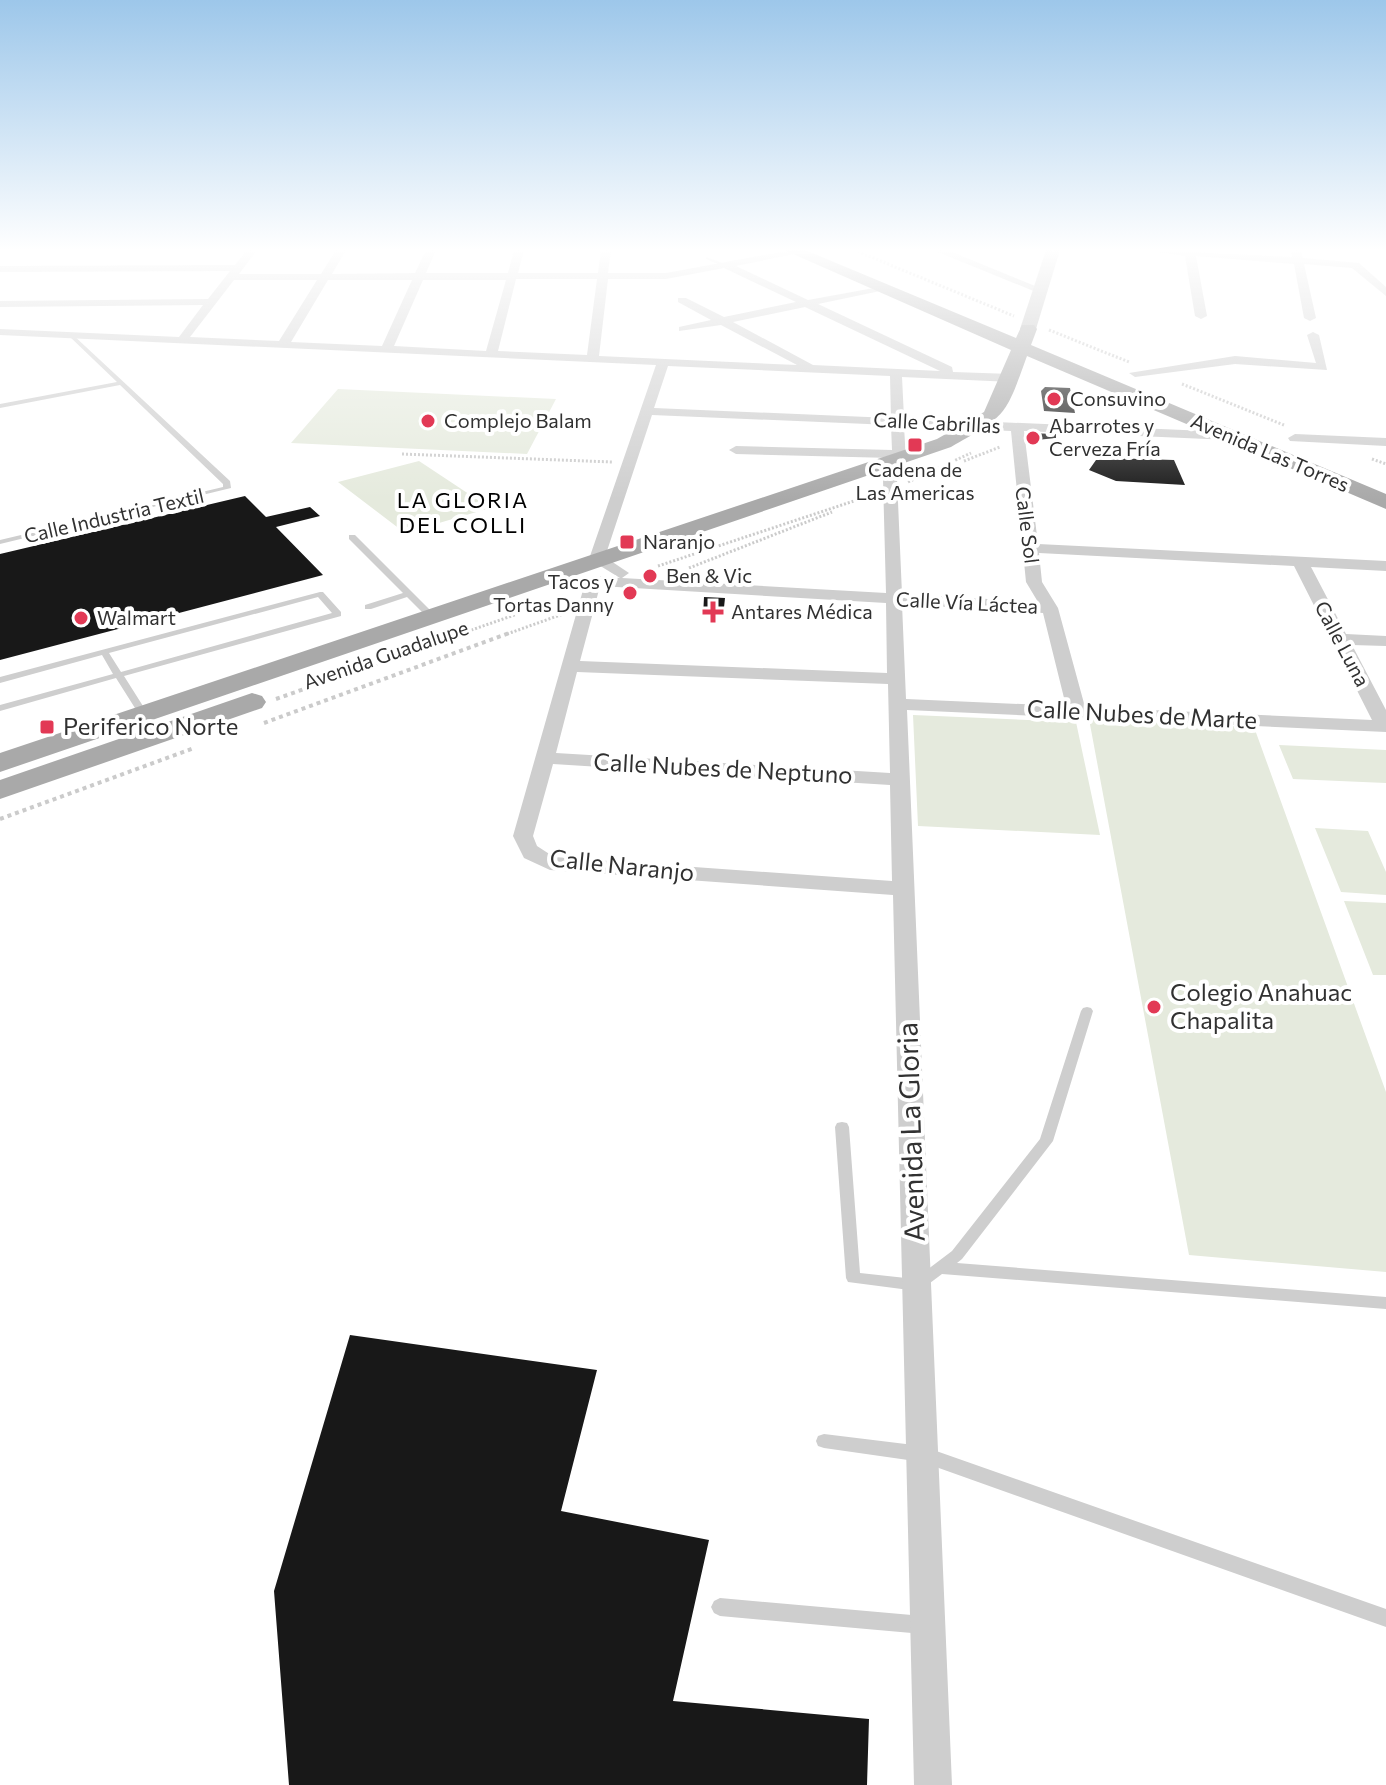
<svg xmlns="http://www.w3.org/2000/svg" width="1386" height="1785" viewBox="0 0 1386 1785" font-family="Commissioner,sans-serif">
<rect width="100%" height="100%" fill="#fff"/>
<path fill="#e5eadd" d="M338 389 556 399 527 454 291 443Z
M419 461 490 508 405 533 338 482Z
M913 715 1076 722 1100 835 918 826Z
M1089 719 1254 727 1386 1092V1272L1189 1255Z
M1279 745 1386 750V783L1293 779Z
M1315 828 1368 831 1386 872V895L1341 892Z
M1344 901 1386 903V975H1373Z"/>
<path fill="#181818" d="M1045 387 1070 388 1075 413 1044 411 1041 391Z
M1027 433 1056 434V438L1027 441Z
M1110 458 1174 460 1185 485 1116 481 1089 470 1096 460Z
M245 496 266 517 310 507 320 516 276 527 323 575 0 660V554Z
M704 597 725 598 723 617H703Z
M350 1335 597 1370 561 1511 709 1540 673 1701 869 1719 867 1785H289L274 1591Z"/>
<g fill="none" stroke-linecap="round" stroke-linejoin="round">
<path stroke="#cbcbcb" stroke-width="3" stroke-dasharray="2 2" stroke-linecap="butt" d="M854 250 1014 316
M1049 330 1129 362
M1182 384 1284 425
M402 454 612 462
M1372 459 1386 464
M964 461 1000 447
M908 482 971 453
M658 566 872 495
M689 568 832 512
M460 634 569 596
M507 634 563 614"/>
<path stroke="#cbcbcb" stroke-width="4" stroke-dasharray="4 4" stroke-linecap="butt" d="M276 699 465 632
M264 723 512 632
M0 819 194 748"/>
<path fill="#cecece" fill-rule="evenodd" d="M706 257 728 265 723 266 706 259Z
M71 333 230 481 231 488 0 544V540L223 487V484L120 385 0 408V404L117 382 69 336 68 335Z
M349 535H355L434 614V618H428L407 597 371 609H365V605L403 593 349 539Z
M320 592H323L341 612V616L124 676 148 714 146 716H140L116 678 0 711V705L113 674 102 655 0 683V677ZM318 597 332 613 121 672 109 653Z
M1087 1007 1091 1008 1093 1011 1053 1141 962 1259 957 1263 1386 1297V1309L942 1274 922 1289 917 1291 848 1282 846 1278 835 1127 837 1123 842 1122 847 1123 849 1127 860 1273 915 1279 952 1251 1040 1139 1081 1011 1083 1008Z
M824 1434 922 1446 1386 1609V1627L922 1462 824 1448 818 1446 816 1441 818 1436Z
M720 1598 923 1616 929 1619 932 1625 929 1631 923 1634 720 1616 714 1613 711 1607 714 1601Z"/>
<path fill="#cecece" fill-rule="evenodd" d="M247 250H257L239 274H321L336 250H346L332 274 415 273 426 250H436L426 273H508L514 250H524L518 273H598L601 250H611L608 273H666L792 250H813L736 266 808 300 885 286V290L818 304 952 367 953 372 1012 374 1018 378 1012 382 902 377 904 418 1230 432 1237 436 1230 440 1024 431 1038 544 1386 561V571L1311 567 1346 634 1386 636V646L1352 645 1386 710V732L907 710 952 1785H914L893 895 550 870 524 858 513 836 585 583 597 576 620 578 589 559 656 365 0 335V329L179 337 203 305 0 307V301L208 299 230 271 0 272V266L235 265ZM724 268 796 302 724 317 686 298H678V302L711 320 679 327V331L721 325 797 365 599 356 608 279H666ZM516 279H597L587 355 498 351ZM234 280H317L279 341 190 337ZM328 280H412L382 346 291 342ZM423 280H506L486 351 394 346ZM805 307 940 371 813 365 733 322ZM668 366 890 376 891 418 654 408ZM652 415 891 425 892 450 736 446 729 450 736 454 892 458 899 465 906 461 904 426 1011 431 1026 582 1038 602 902 594 897 479 890 475 883 479 886 593 622 578 629 573 605 557ZM1039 553 1294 566 1372 720 1085 707 1058 608 1042 582ZM600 586 886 603 887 673 580 661ZM902 604 1043 613 1066 706 906 699ZM577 672 888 684 890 773 556 753ZM553 764 890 785 892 881 554 857 537 846 533 836Z
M933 250H947L1045 290 1036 292Z
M1146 250 1292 257 1291 250H1301L1303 258 1359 263 1386 287V296L1352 268 1304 264 1316 318 1310 321 1304 318 1294 264 1196 256 1207 316 1201 319 1195 316 1185 256Z
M1313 332 1319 335 1327 370 1235 364 1135 377 1129 373 1235 356 1316 363 1307 335Z
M1295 434 1386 438V446L1290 441 1288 438Z"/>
<path fill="#bbb" fill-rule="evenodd" d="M1046 250H1060L1036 329 1022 332 1020 329Z"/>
<path fill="#a9a9a9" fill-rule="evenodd" d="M784 250H805L1016 338 1022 325H1034L1037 329 1031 345 1386 494V509L1027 356C1005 417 1007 415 951 447L0 772V753L937 439 984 412 1011 350Z
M252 693 262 696 266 702 262 708 0 799V780Z"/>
</g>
<linearGradient id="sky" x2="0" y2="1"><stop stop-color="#9dc7ea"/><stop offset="0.5" stop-color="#fff"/><stop offset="1" stop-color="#fff" stop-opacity="0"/></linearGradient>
<rect width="1386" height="500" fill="url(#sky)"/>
<g fill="#e23955" stroke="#fff" stroke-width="3">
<circle cx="1054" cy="399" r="8"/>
<circle cx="428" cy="421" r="8"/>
<circle cx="1033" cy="438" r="8"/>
<rect x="907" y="437" width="16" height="16" rx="4"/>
<rect x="619" y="534" width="16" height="16" rx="4"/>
<circle cx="650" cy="576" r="8"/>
<circle cx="630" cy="593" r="8"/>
<path d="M709 600h8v8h8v8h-8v8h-8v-8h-8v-8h8z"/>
<circle cx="81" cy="618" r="8"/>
<rect x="39" y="719" width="16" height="16" rx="4"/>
<circle cx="1154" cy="1007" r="8"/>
</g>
<g text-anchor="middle" stroke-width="8" stroke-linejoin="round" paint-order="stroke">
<g font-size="20" fill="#313131" stroke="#fff" text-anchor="start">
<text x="1070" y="406">Consuvino</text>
<text x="444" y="428">Complejo Balam</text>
<text x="1049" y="433">Abarrotes y<tspan x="1049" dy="23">Cerveza Fría</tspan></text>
<text x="915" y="477" text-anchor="middle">Cadena de<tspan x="915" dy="23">Las Americas</tspan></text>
<text x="643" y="549">Naranjo</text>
<text x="666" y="583">Ben &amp; Vic</text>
<text x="614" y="589" text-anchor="end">Tacos y<tspan x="614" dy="23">Tortas Danny</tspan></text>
<text x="731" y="619">Antares Médica</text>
<text x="97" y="625">Walmart</text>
</g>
<g font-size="20" fill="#313131" stroke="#fff">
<text transform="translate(937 423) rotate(3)" y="7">Calle Cabrillas</text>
<text transform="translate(1270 453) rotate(23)" y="7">Avenida Las Torres</text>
<text transform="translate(114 516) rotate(-13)" y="7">Calle Industria Textil</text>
<text transform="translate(1027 525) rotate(83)" y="7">Calle Sol</text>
<text transform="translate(967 603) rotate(3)" y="7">Calle Vía Láctea</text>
<text transform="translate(1342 644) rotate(62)" y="7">Calle Luna</text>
<text transform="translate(386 655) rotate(-19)" y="7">Avenida Guadalupe</text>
</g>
<g font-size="22" letter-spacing="2" fill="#000" stroke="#fff">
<text x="463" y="508">LA GLORIA<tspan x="463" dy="25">DEL COLLI</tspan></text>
</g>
<g font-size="24" fill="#313131" stroke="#fff">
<text transform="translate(1142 715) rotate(3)" y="8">Calle Nubes de Marte</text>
<text transform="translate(723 769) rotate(3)" y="8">Calle Nubes de Neptuno</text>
<text transform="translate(622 866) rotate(6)" y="8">Calle Naranjo</text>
</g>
<g font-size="24" fill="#313131" stroke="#fff" text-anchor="start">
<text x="63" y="735">Periferico Norte</text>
<text x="1170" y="1001">Colegio Anahuac<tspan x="1170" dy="28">Chapalita</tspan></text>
</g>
<g font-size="28" fill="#313131" stroke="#fff">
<text transform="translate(911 1132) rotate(-92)" y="10">Avenida La Gloria</text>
</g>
</g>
</svg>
